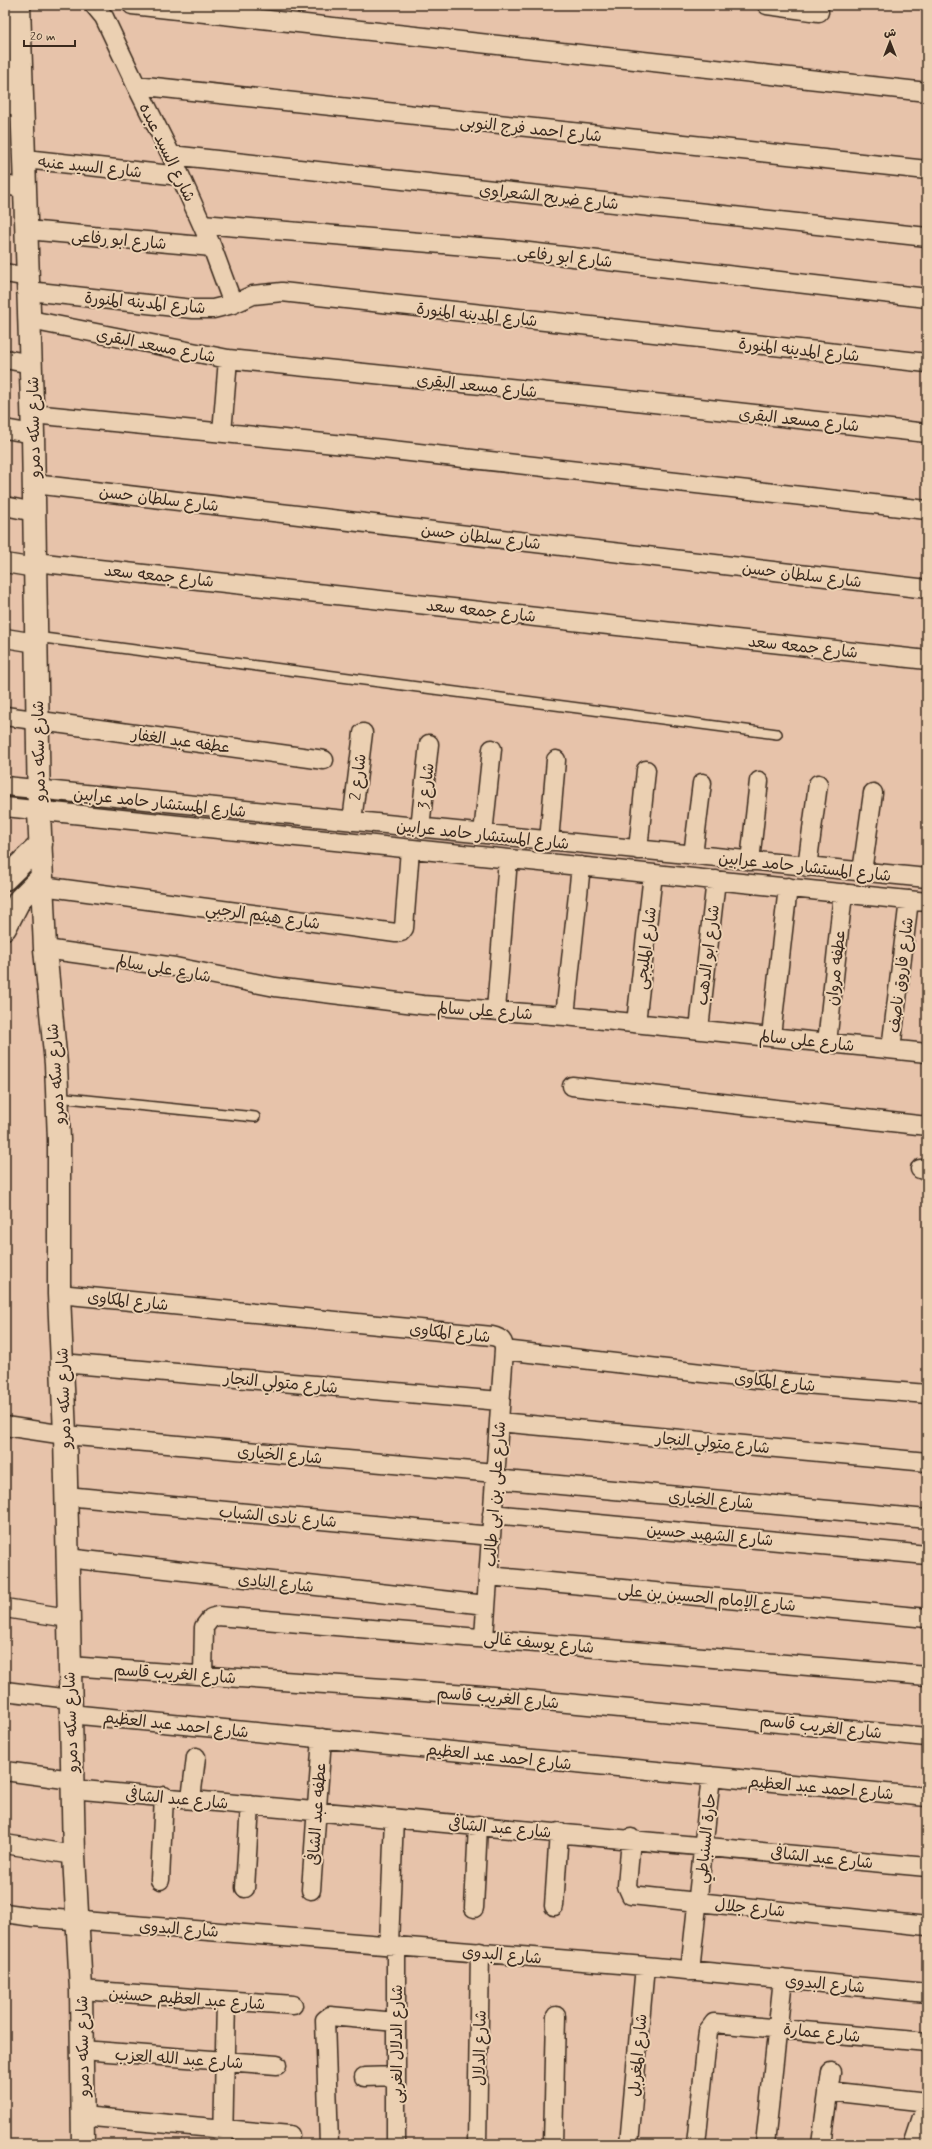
<svg xmlns="http://www.w3.org/2000/svg" width="932" height="2149" viewBox="0 0 932 2149" font-family="Mynerve,'Playpen Sans Arabic',sans-serif">
<rect width="100%" height="100%" fill="#e7c3aa"/>
<filter id="ink" filterUnits="userSpaceOnUse"><feTurbulence type="fractalNoise" baseFrequency=".025" numOctaves="2"/><feDisplacementMap in="SourceGraphic" scale="8" xChannelSelector="R" yChannelSelector="G"/><feConvolveMatrix kernelMatrix="1 2 1 2 8 2 1 2 1" color-interpolation-filters="sRGB"/></filter>
<g filter="url(#ink)">
<g fill="none" stroke-linecap="round" stroke-linejoin="round">
<defs>
<path id="lane" d="M36 637 777 734
M57 1097 255 1117"/>
<path id="street" d="M94 5 104 17 136 85 171 155 212 247 233 304
M132 5 927 92
M767 5 819 12
M136 85 927 170
M5 104 22 107
M171 155 927 237
M25 159 180 176
M5 185 26 189
M202 224 503 249 927 298
M27 230 212 247
M5 273 28 277
M29 291 193 309H213L233 304 253 295 282 292 927 363
M30 320 228 359 608 398 927 433
M5 359 31 364
M33 414 365 447 927 510
M5 429 33 434
M222 433 228 359
M34 484 927 589
M5 506 34 512
M35 562 927 660
M5 563 35 568
M5 638 36 643
M5 716 324 760
M5 786 927 878
M5 807 927 902
M352 821 363 733
M420 828 429 744
M483 834 492 749
M549 841 556 760
M638 850 646 770
M693 855 702 783
M750 861 759 781
M807 867 818 784
M862 872 873 793
M42 886 396 933 401 932 404 928 410 849
M45 949 175 967 275 987 423 1005 565 1016 927 1053
M496 1010 508 859
M565 1016 581 866
M636 1023 653 874
M699 1029 716 880
M771 1036 788 887
M827 1043 843 893
M891 1049 909 900
M572 1086 927 1126
M920 1169 927 1170
M59 1294 492 1336C501 1338 504 1341 504 1350L780 1382 927 1394
M62 1363 500 1401
M499 1422 927 1462
M5 1426 65 1435 495 1473
M495 1479 927 1519
M66 1496 491 1536
M492 1514 927 1555
M67 1558 486 1605
M488 1576 927 1618
M5 1608 68 1618
M484 1637 504 1350
M69 1666 482 1695 927 1737
M203 1675 204 1627 211 1618 218 1616 927 1676
M5 1691 70 1699
M70 1714 927 1797
M5 1771 72 1780
M72 1789 927 1867
M191 1799 196 1757
M631 1838 627 1886 631 1895 927 1926
M5 1844 74 1855
M160 1880 164 1796
M245 1888 250 1805
M311 1890 322 1738
M554 1906 559 1832
M474 1908 478 1825
M5 1913 33 1917 645 1966 927 1993
M389 1944 394 1818
M690 1971 711 1776
M81 1990 293 2005
M82 2050 277 2065
M364 2077 396 2076
M828 2091 927 2102
M82 2116 290 2135
M223 2144 226 2001
M329 2144 325 2020 330 2016 396 2022
M396 2144V1945
M477 2144 480 1952
M553 2144 556 2016
M629 2144 645 1966
M696 2144 708 2031 714 2023 927 2042
M765 2144 783 1979
M821 2144 831 2072
M913 2144 927 2102"/>
<path id="secondary" d="M19 5 33 434 39 811 45 949 56 1064 59 1140V1294L65 1435 74 1855 81 1990 83 2144
M5 879 41 844
M5 928 20 899 42 877"/>
</defs>
<use href="#lane" stroke="#3b2a1e" stroke-width="12"/>
<use href="#street" stroke="#3b2a1e" stroke-width="21"/>
<use href="#secondary" stroke="#3b2a1e" stroke-width="25"/>
<use href="#lane" stroke="#ebd0b2" stroke-width="9"/>
<use href="#street" stroke="#ebd0b2" stroke-width="18"/>
<use href="#secondary" stroke="#ebd0b2" stroke-width="22"/>
</g>
</g>
<g text-anchor="middle" stroke-width="4" stroke-linejoin="round" paint-order="stroke">
<g font-size="16" fill="#3b2a1e" stroke="#ebd0b2">
<text transform="translate(531 128) rotate(6)" y="6">شارع احمد فرج النوبى</text>
<text transform="translate(168 152) rotate(64)" y="6">شارع السيد عبده</text>
<text transform="translate(90 166) rotate(6)" y="6">شارع السيد عنبه</text>
<text transform="translate(549 196) rotate(6)" y="6">شارع ضريح الشعراوى</text>
<text transform="translate(119 239) rotate(5)" y="6">شارع ابو رفاعى</text>
<text transform="translate(565 256) rotate(6)" y="6">شارع ابو رفاعى</text>
<text transform="translate(145 302) rotate(5)" y="6">شارع المدينه المنورة</text>
<text transform="translate(477 314) rotate(6)" y="6">شارع المدينه المنورة</text>
<text transform="translate(156 345) rotate(11)" y="6">شارع مسعد البقرى</text>
<text transform="translate(799 349) rotate(6)" y="6">شارع المدينه المنورة</text>
<text transform="translate(477 385) rotate(6)" y="6">شارع مسعد البقرى</text>
<text transform="translate(799 419) rotate(6)" y="6">شارع مسعد البقرى</text>
<text transform="translate(33 427) rotate(-91)" y="6">شارع سكه دمرو</text>
<text transform="translate(159 498) rotate(7)" y="6">شارع سلطان حسن</text>
<text transform="translate(481 536) rotate(7)" y="6">شارع سلطان حسن</text>
<text transform="translate(802 574) rotate(7)" y="6">شارع سلطان حسن</text>
<text transform="translate(159 575) rotate(6)" y="6">شارع جمعه سعد</text>
<text transform="translate(481 610) rotate(6)" y="6">شارع جمعه سعد</text>
<text transform="translate(803 646) rotate(6)" y="6">شارع جمعه سعد</text>
<text transform="translate(181 740) rotate(8)" y="6">عطفه عبد الغفار</text>
<text transform="translate(38 751) rotate(-91)" y="6">شارع سكه دمرو</text>
<text transform="translate(357 777) rotate(-83)" y="6">شارع 2</text>
<text transform="translate(425 786) rotate(-83)" y="6">شارع 3</text>
<text transform="translate(160 802) rotate(6)" y="6">شارع المستشار حامد عرابين</text>
<text transform="translate(483 834) rotate(6)" y="6">شارع المستشار حامد عرابين</text>
<text transform="translate(805 866) rotate(6)" y="6">شارع المستشار حامد عرابين</text>
<text transform="translate(263 915) rotate(8)" y="6">شارع هيثم الرجبي</text>
<text transform="translate(645 948) rotate(-83)" y="6">شارع المليجى</text>
<text transform="translate(707 955) rotate(-83)" y="6">شارع ابو الدهب</text>
<text transform="translate(164 968) rotate(10)" y="6">شارع على سالم</text>
<text transform="translate(835 968) rotate(-84)" y="6">عطفه مروان</text>
<text transform="translate(900 975) rotate(-83)" y="6">شارع فاروق ناصف</text>
<text transform="translate(485 1010) rotate(4)" y="6">شارع على سالم</text>
<text transform="translate(807 1040) rotate(6)" y="6">شارع على سالم</text>
<text transform="translate(55 1074) rotate(-94)" y="6">شارع سكه دمرو</text>
<text transform="translate(128 1300) rotate(6)" y="6">شارع المكاوى</text>
<text transform="translate(450 1332) rotate(6)" y="6">شارع المكاوى</text>
<text transform="translate(775 1381) rotate(6)" y="6">شارع المكاوى</text>
<text transform="translate(281 1382) rotate(5)" y="6">شارع متولي النجار</text>
<text transform="translate(63 1398) rotate(-92)" y="6">شارع سكه دمرو</text>
<text transform="translate(713 1442) rotate(5)" y="6">شارع متولي النجار</text>
<text transform="translate(280 1454) rotate(5)" y="6">شارع الخيارى</text>
<text transform="translate(494 1494) rotate(-86)" y="6">شارع على بن ابى طالب</text>
<text transform="translate(711 1499) rotate(5)" y="6">شارع الخيارى</text>
<text transform="translate(278 1516) rotate(5)" y="6">شارع نادى الشباب</text>
<text transform="translate(710 1534) rotate(5)" y="6">شارع الشهيد حسين</text>
<text transform="translate(276 1582) rotate(6)" y="6">شارع النادى</text>
<text transform="translate(707 1597) rotate(5)" y="6">شارع الإمام الحسين بن على</text>
<text transform="translate(539 1642) rotate(5)" y="6">شارع يوسف غالى</text>
<text transform="translate(175 1673) rotate(4)" y="6">شارع الغريب قاسم</text>
<text transform="translate(498 1697) rotate(5)" y="6">شارع الغريب قاسم</text>
<text transform="translate(70 1722) rotate(-92)" y="6">شارع سكه دمرو</text>
<text transform="translate(176 1724) rotate(6)" y="6">شارع احمد عبد العظيم</text>
<text transform="translate(821 1726) rotate(6)" y="6">شارع الغريب قاسم</text>
<text transform="translate(499 1756) rotate(6)" y="6">شارع احمد عبد العظيم</text>
<text transform="translate(821 1787) rotate(5)" y="6">شارع احمد عبد العظيم</text>
<text transform="translate(177 1798) rotate(5)" y="6">شارع عبد الشافى</text>
<text transform="translate(316 1814) rotate(-86)" y="6">عطفه عبد الشافى</text>
<text transform="translate(500 1827) rotate(5)" y="6">شارع عبد الشافى</text>
<text transform="translate(705 1838) rotate(-84)" y="6">حارة السنباطي</text>
<text transform="translate(822 1857) rotate(6)" y="6">شارع عبد الشافى</text>
<text transform="translate(750 1907) rotate(6)" y="6">شارع جلال</text>
<text transform="translate(179 1928) rotate(4)" y="6">شارع البدوى</text>
<text transform="translate(502 1954) rotate(5)" y="6">شارع البدوى</text>
<text transform="translate(825 1983) rotate(5)" y="6">شارع البدوى</text>
<text transform="translate(187 1998) rotate(4)" y="6">شارع عبد العظيم حسنين</text>
<text transform="translate(822 2032) rotate(6)" y="6">شارع عمارة</text>
<text transform="translate(396 2044) rotate(-90)" y="6">شارع الدلال الغربى</text>
<text transform="translate(82 2046) rotate(-91)" y="6">شارع سكه دمرو</text>
<text transform="translate(479 2048) rotate(-89)" y="6">شارع الدلال</text>
<text transform="translate(637 2055) rotate(-85)" y="6">شارع المغربل</text>
<text transform="translate(179 2058) rotate(4)" y="6">شارع عبد الله العزب</text>
</g>
</g>
<rect width="932" height="2149" fill="none" stroke="#ebd0b2" stroke-width="20"/>
<rect x="10" y="10" width="912" height="2129" fill="none" stroke="#3b2a1e" stroke-width="1.5" filter="url(#ink)"/>
<g transform="translate(890 42)" stroke="#ebd0b2" stroke-width="3" paint-order="stroke">
<path d="M0-3L7 15L0 10L-7 15Z" fill="#3b2a1e"/>
<text y="-6" font-size="11" font-weight="bold" text-anchor="middle" fill="#3b2a1e">ش</text>
</g>
<path d="M24 40v6h51v-6" fill="none" stroke="#3b2a1e" stroke-width="2"/>
<text x="30" y="40" font-size="12" fill="#3b2a1e" stroke="#ebd0b2" stroke-width="3" paint-order="stroke">20 m</text>
</svg>
